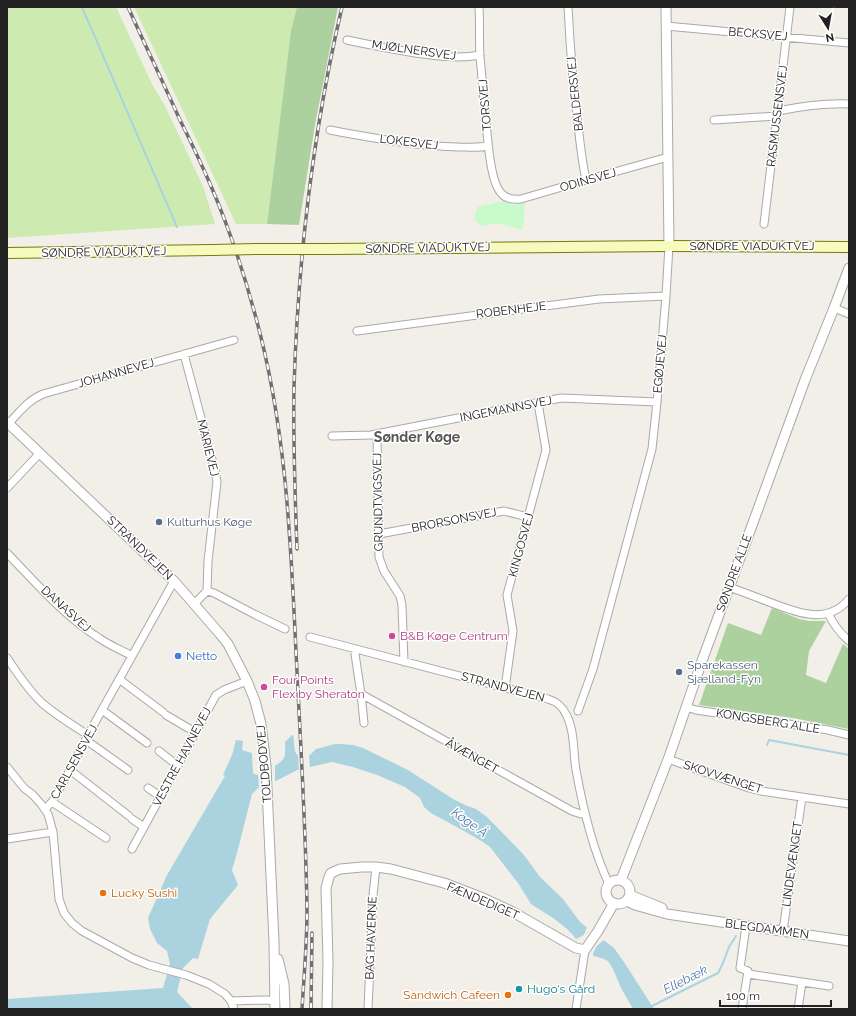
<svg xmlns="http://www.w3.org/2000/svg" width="856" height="1016" viewBox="0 0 856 1016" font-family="Raleway,sans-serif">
<rect width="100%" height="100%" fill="#f2efe9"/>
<path fill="#cdebb0" d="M7 7H116L153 86 164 104 203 186 215 224 7 238Z
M134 7H297L291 30 267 224H236Z"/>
<path fill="#add19e" d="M297 7H338L315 125 299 225 267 224 291 30Z
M772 608 799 619 809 621H826L809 651 806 675 826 683 843 644 849 649V729L793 718 699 705 728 623 761 635Z"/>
<path fill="#c8facc" d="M503 201 513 205 525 203 523 230 496 223 482 226 474 219 477 207Z"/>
<path fill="#aad3df" d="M292 735H293C295 742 293 750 297 755H310L316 749 335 744H340L353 745 363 748 408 770 453 799 465 805 476 809 487 817 524 855 540 877 563 899 580 922 585 926 614 948 624 962 654 1009H633L621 988 613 969 608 961 604 959 594 956 575 938 573 935 566 928 553 918 531 904 518 883 490 847 483 842 464 831 431 813 424 807 420 798 405 787 377 775 353 767 332 762 297 770 278 780 258 788 252 794 237 853 232 870 238 885 210 919 198 959 193 958 183 968 177 992 193 1009H7V999L163 988 170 964 167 951 157 943 150 929 148 918 167 875 225 776 223 775 232 755 236 740 243 741 242 750 252 753 253 773 257 775C264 771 280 765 284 758 286 753 285 747 285 742Z"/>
<path fill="#f2efe9" d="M298 753H309L310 769 299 772Z
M275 763V784L259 790 258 772Z
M587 927 605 939 596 947 592 956 574 940 584 935Z"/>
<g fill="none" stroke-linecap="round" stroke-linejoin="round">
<path stroke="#aad3df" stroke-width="2" d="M82 7 177 227
M767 745 769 740 849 755
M646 1009 718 973 723 963 729 947 736 936"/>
<defs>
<path id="minor" d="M479 7C480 23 479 40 480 56 482 78 484 100 486 123 488 140 490 181 501 193 506 199 513 200 521 199L586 180 668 157
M568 7C570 46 573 85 578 125 580 143 582 162 586 180
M666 26 849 43
M347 40C370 45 392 49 415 53 437 56 459 59 480 55
M778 111C803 106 824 103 849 104
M714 120 777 116
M330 130C372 138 414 146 458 147 468 147 478 148 488 146
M764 224 790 7
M834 308 849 314
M357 331 599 299 666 296
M184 354 215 471 217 482 208 561 207 591
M8 424C19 413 28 400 43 394L234 340
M377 434 379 557 384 571 400 596 402 605 404 662
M332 436 371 435 561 398 657 402
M7 488 40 453
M379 534 504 511 528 517
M7 553C35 582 65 617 99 638 109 645 121 650 132 656
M729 587C743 592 756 597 769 602 795 612 827 626 849 599
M194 604 207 591 214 593 254 614 285 629
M828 613C833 624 840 633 849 641
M310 637 548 699C558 702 563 707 567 716 575 733 573 753 576 770 583 809 592 848 609 884
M356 650 355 654 361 694 572 811 581 814 584 813
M7 658C18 674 28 690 42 703 56 715 72 725 88 735
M119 679 163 712
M505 688 513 631 507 595 546 450 538 403
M361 694 364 723
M686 707 696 710 828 730 849 735
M102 710 147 743
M578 711 593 669 652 449 657 402 666 296 669 246
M166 715 195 732
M86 740 128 770
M159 751 178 766
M668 759 749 788 761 791 849 804
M7 767 24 788 33 795 41 804 48 814 53 832 59 899 64 913 72 923 82 931 132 958 149 965 186 975 209 984 225 994 231 1001 234 1009
M70 770 129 816
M148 788 161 797
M52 802 106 838
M45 809 52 802 70 770 88 735 174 581
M132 819 144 827
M7 839 53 832
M132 849 216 695 224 690 247 681
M783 931 802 797
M748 974 829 986
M231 1001 267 1000 275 1001
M368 1009 373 895 376 867
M576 1009 585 950
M742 1009 748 971 740 968 746 926
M798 1009 802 982"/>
<path id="tertiary" d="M666 7 669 246
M7 422 174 581 220 634 228 644 247 681 255 701 261 724 266 766 274 942 275 1009
M606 892a12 12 0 1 1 24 0a12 12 0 1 1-24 0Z
M621 880 669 757 703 658 754 520 805 380 834 308 849 268
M630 895 662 908
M627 901 635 905 667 914 849 941
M278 959 284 984 285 1009
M327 1009 328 961 326 888 329 877 331 873 340 869 362 867H376L391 869 444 883 483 898 511 911 576 948 585 950 598 931 614 903"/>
<path id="secondary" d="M259 249H283
M327 249 669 246 849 247
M7 253 212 250"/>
</defs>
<use href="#minor" stroke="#a9a9a9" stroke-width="9"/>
<use href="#tertiary" stroke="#a9a9a9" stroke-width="11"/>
<use href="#secondary" stroke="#707d05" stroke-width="12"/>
<use href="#minor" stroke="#fff" stroke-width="7"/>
<use href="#tertiary" stroke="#fff" stroke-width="9"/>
<use href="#secondary" stroke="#f7fabf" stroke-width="10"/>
<defs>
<path id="rail" d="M128 7C145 45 163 82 180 120 191 142 201 163 211 186 229 228 244 273 256 318 288 435 291 552 297 672 301 752 306 831 307 911 307 943 304 976 302 1009
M297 549C295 495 293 441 294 387 298 259 313 131 342 7
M311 1009 312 933"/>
</defs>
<use href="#rail" stroke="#707070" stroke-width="3.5"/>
<use href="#rail" stroke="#fff" stroke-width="2" stroke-dasharray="6" stroke-linecap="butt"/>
<defs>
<path id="secondary-bridge" d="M283 249H327
M212 250 259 249"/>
</defs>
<use href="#secondary-bridge" stroke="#707d05" stroke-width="12" stroke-linecap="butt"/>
<use href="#secondary-bridge" stroke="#f7fabf" stroke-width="10"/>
</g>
<g fill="#5c6f8a" stroke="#fff" stroke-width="1.5">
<circle cx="159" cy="522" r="4"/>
<circle cx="679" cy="672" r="4"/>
</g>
<g fill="#d1479c" stroke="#fff" stroke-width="1.5">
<circle cx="392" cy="636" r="4"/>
<circle cx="264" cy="687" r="4"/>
</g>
<circle fill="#3f7fe0" stroke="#fff" stroke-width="1.5" cx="178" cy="656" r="4"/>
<g fill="#e8710a" stroke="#fff" stroke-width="1.5">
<circle cx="103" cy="893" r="4"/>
<circle cx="508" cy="995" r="4"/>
</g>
<circle fill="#0f9aa8" stroke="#fff" stroke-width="1.5" cx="519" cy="989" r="4"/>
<g text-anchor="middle" stroke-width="3" stroke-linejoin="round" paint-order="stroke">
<g font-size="12" fill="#222" stroke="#fff">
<text transform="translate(758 34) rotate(5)" y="4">BECKSVEJ</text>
<text transform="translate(414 50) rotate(8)" y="4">MJØLNERSVEJ</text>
<text transform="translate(575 94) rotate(-96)" y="4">BALDERSVEJ</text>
<text transform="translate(485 105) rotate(-95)" y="4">TORSVEJ</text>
<text transform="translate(777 116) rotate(-83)" y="4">RASMUSSENSVEJ</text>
<text transform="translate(409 142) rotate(7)" y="4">LOKESVEJ</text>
<text transform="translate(588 180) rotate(-16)" y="4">ODINSVEJ</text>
<text x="752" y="250">SØNDRE VIADUKTVEJ</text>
<text transform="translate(428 248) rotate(-1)" y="4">SØNDRE VIADUKTVEJ</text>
<text transform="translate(104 252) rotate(-1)" y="4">SØNDRE VIADUKTVEJ</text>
<text transform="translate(511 310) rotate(-7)" y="4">ROBENHEJE</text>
<text transform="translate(660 364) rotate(-85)" y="4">EGØJEVEJ</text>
<text transform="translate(116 373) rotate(-16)" y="4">JOHANNEVEJ</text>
<text transform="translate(506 409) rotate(-11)" y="4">INGEMANNSVEJ</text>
<text transform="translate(208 448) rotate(76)" y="4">MARIEVEJ</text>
<text transform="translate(378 502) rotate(-91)" y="4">GRUNDTVIGSVEJ</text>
<text transform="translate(454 520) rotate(-11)" y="4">BRORSONSVEJ</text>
<text transform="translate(521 545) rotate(-75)" y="4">KINGOSVEJ</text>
<text transform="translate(140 548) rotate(44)" y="4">STRANDVEJEN</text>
<text transform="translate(734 573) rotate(-70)" y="4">SØNDRE ALLE</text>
<text transform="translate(66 609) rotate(42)" y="4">DANASVEJ</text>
<text transform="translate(503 687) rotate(15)" y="4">STRANDVEJEN</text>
<text transform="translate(768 721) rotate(9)" y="4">KONGSBERG ALLE</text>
<text transform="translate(472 756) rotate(29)" y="4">ÅVÆNGET</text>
<text transform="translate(182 757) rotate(-62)" y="4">VESTRE HAVNEVEJ</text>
<text transform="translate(74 762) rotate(-61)" y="4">CARLSENSVEJ</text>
<text transform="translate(264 764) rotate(-95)" y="4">TOLDBODVEJ</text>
<text transform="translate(723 777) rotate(18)" y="4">SKOVVÆNGET</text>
<text transform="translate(792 864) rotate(-82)" y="4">LINDEVÆNGET</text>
<text transform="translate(483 901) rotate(23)" y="4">FÆNDEDIGET</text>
<text transform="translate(767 929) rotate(8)" y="4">BLEGDAMMEN</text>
<text transform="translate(371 938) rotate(-88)" y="4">BAG HAVERNE</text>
</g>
<g font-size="12" fill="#4e5e75" stroke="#fff" text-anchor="start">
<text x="167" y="526">Kulturhus Køge</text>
<text x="687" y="669">Sparekassen<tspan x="687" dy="14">Sjælland-Fyn</tspan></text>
</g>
<g font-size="12" fill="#b23c85" stroke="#fff" text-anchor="start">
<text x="400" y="640">B&amp;B Køge Centrum</text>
<text x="272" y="684">Four Points<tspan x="272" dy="14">Flex by Sheraton</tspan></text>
</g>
<g font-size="12" fill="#366cbe" stroke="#fff" text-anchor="start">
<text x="186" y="660">Netto</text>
</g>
<g font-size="12" fill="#c56008" stroke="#fff" text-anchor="start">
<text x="111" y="897">Lucky Sushi</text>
<text x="500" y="999" text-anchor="end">Sandwich Cafeen</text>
</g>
<g font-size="12" fill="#0d838f" stroke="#fff" text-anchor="start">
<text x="527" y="993">Hugo's Gård</text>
</g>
<g font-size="13" font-style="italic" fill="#4a7aab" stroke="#fff">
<text transform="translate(470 822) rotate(36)" y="5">Køge Å</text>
<text transform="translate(685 979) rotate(-27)" y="5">Ellebæk</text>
</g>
<g font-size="14" font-weight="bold" fill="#555" stroke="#fff">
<text x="417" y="442">Sønder Køge</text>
</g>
</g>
<rect width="856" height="1016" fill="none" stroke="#222222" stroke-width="16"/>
<g transform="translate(828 28) rotate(169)" stroke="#ffffff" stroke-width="3" paint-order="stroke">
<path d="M0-3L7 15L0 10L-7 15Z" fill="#222222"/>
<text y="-6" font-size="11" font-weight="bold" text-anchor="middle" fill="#222222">N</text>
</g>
<path d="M720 1000v6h111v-6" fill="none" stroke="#222222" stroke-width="2"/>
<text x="726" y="1000" font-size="12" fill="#222222" stroke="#ffffff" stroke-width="3" paint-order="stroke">100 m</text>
</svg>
